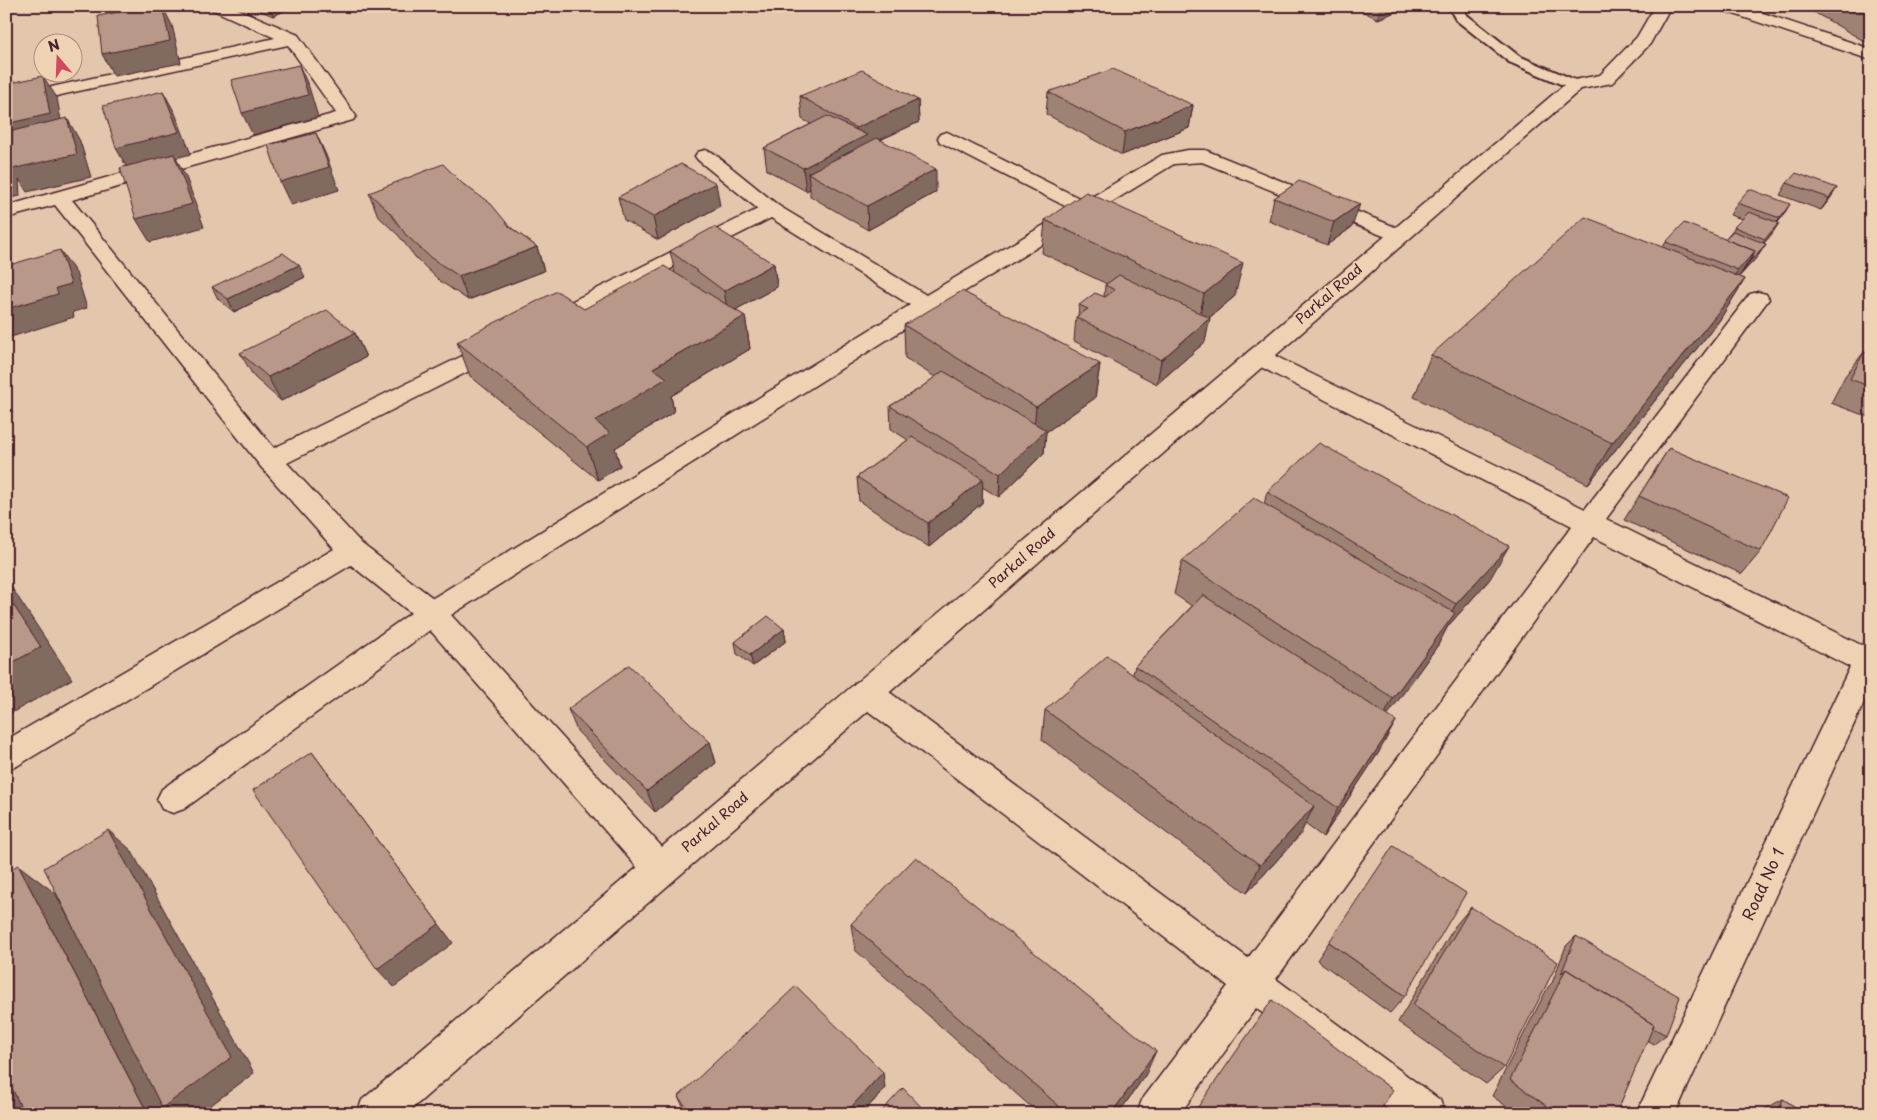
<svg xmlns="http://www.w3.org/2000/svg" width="1877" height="1120" viewBox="0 0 1877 1120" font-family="'Playpen Sans',sans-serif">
<rect width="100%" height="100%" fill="#e3c7ac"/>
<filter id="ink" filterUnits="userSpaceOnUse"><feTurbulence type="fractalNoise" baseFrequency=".02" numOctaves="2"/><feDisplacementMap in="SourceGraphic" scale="10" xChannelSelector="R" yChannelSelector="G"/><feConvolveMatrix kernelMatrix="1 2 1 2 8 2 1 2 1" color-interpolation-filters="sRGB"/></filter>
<g filter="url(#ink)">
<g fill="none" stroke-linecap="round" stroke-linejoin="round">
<defs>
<path id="lane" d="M1448 6H1462L1467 15 1519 56 1580 82 1583 85 1580 88H1570L1509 62 1456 20Z"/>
<path id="street" d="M209 6H231L298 35 356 116 353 120 72 200 274 448 491 342 499 340 507 342 511 347 507 352 287 463 362 544 433 598 910 305 771 218 554 328 546 330 538 328 535 323 538 318 758 209 698 160 695 156 698 152 705 150 712 152 779 206 926 295 1071 209 940 142 938 138 940 134 947 132 1085 201 1162 155 1188 150H1205L1405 231 1408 235 1405 239 1398 241 1391 239 1202 162 1174 164 934 310 451 615 673 859 678 870 673 881 661 886 649 881 430 630 184 809 173 813 162 809 157 799 162 789 411 613 351 565 17 766 6 770V740L334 549 261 467 55 205 6 218V206L336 113 288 45 6 107V97L275 38 211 9Z
M1717 6H1742L1871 49V60L1719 9Z
M1758 292 1766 294 1769 299 1606 519 1861 645 1871 642V687L1675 1114H1636L1850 667 1594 537 1276 979 1440 1100 1445 1114H1394L1256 1008 1180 1114H1137L1142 1100 1228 986 855 701 851 692 855 683 866 679 877 683 1248 958 1572 526 1249 361 1245 356 1249 351 1257 349 1265 351 1585 509 1750 294Z"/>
<path id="secondary" d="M1655 6H1671L1650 44 1612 83 1581 89 406 1114H357L362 1100 1569 81 1600 75 1637 37Z"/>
</defs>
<use href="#lane" stroke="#4a1f2b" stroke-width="4"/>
<use href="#street" stroke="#4a1f2b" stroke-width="3"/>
<use href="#secondary" stroke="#4a1f2b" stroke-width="3"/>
<use href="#lane" fill="#edd2b4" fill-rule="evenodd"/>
<use href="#street" fill="#edd2b4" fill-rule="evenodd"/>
<use href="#secondary" fill="#edd2b4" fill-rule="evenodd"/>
</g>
<path fill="#9e8375" stroke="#4a1f2b" d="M253 6H295L273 16 254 8Z
M1352 6H1410L1378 19Z
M1815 6H1871V45L1812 11Z
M1048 92 1193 105 1189 128 1122 155 1046 114Z
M800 96 918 100 919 122 880 140 936 192 868 230 810 196V189L806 191 767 170 764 148 811 124 802 119Z
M1787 183 1837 188 1829 200 1821 210 1780 195Z
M463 184 510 227 537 247 544 271 468 300 440 281 416 258 399 236 378 216 369 193Z
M618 197 720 206 658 240 624 220Z
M1274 198 1352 227 1327 245 1269 221Z
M1737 203 1783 216 1778 222 1779 223 1771 235 1764 243 1766 244 1758 256 1739 277 1745 279 1719 321 1588 484 1414 397 1431 355 1663 247 1666 242 1725 239 1742 219 1730 215Z
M1045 220 1235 296 1209 318 1205 342 1157 384 1074 341 1076 317 1078 316 1079 305 1104 297 1105 285 1107 284 1042 253Z
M670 251 774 264 777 287 735 310 745 316 750 349 671 396 674 412 615 448 620 466 598 480 470 376 457 342 584 309 675 273Z
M305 277 234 312 218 299 212 287Z
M904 325 1100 364 1095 398 1046 432 1044 453 999 497 982 487V503L929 547 859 501 857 477 908 440 891 429 890 406 919 389 935 377 905 358Z
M355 333 366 357 281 401 254 377 240 353Z
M1864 352 1871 355V418L1831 403 1845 376Z
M1669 448 1761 551 1742 574 1624 520Z
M1267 492 1490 579 1448 626 1438 645 1387 715 1379 752 1323 837 1305 824 1300 835 1247 893 1042 740 1045 710 1133 674 1135 666 1192 606 1174 594 1182 561 1264 504Z
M784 629 786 641 753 666 737 654 735 642Z
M568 709 710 742 716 763 655 812 577 731Z
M1471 907 1504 1068 1486 1084 1398 1022 1455 926Z
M851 924 1146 1074 1118 1114H1039L855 950Z
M1576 936 1666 1035 1654 1044 1647 1040 1616 1114H1517L1492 1096 1548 987 1552 983 1566 946Z
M1329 942 1405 996 1390 1013 1317 960Z
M885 1088 862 1114H688L678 1097Z
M1783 1099 1806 1114H1756Z"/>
<path fill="#816a5f" stroke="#4a1f2b" d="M162 6 172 25 181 63 114 76 102 54Z
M270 6H295L273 16Z
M1381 6H1410L1378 19Z
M299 65 309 87 318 117 253 135 242 113Z
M43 76 57 98 64 137 67 118 80 141 91 177 27 192 19 179 20 196 6 199V124Z
M163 91 175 113 191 154 176 158 186 177 204 227 150 242 136 219 129 171 116 148Z
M918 100 919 122 808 173 810 189 806 191 803 168 857 140 856 128Z
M1193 105 1189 128 1122 155 1125 132Z
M316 133 326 155 339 190 291 205 280 182Z
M936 169V192L868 230 867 206Z
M716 183 720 206 658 240 653 217Z
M1837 188 1829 200 1821 210 1829 198Z
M1360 204 1352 227 1327 245 1334 222Z
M1790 204 1783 216 1772 230 1780 218Z
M1779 223 1771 235 1757 251 1765 239Z
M1766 244 1758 256 1742 273 1750 261Z
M537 247 544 271 468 300 459 276Z
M60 250 76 273 87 308 73 312 74 317 8 338 6 336V309L56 288Z
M1755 251 1741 274 1724 293 1738 270Z
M1243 263 1235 296 1197 328 1204 294Z
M774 264 777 287 728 314 724 291Z
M299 265 305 277 234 312 228 299Z
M1745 279 1719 321 1588 484 1612 443Z
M745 316 750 349 671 396 674 412 615 448 620 466 598 480 587 447 595 421 653 368Z
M1210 318 1205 342 1157 384 1161 360Z
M355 333 366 357 281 401 268 377Z
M1100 364 1095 398 1046 432 1044 453 999 497 1000 474 1033 440 1036 407Z
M983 479 982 503 929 547 928 523Z
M1509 546 1490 579 1448 626 1438 645 1377 730 1393 698 1438 636 1456 604Z
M6 579 72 679 6 716Z
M784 629 786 641 753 666 750 655Z
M1396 721 1379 752 1323 837 1338 808Z
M710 742 716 763 655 812 647 791Z
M312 752 453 943 394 987 377 969Z
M1314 806 1300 835 1247 893 1260 865Z
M108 830 131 850 254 1073 199 1114H148L18 865 55 893 168 1104Z
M6 1028 46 1114H13L6 1099Z
M1156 1051 1146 1074 1118 1114H1111Z
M883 1072 885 1088 862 1114H845Z"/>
<path fill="#b89888" stroke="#4a1f2b" d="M150 6H162L170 41 102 54 98 16Z
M1853 6H1871V16Z
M299 65 308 95 242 113 231 80Z
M1113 69 1193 105 1125 132 1048 92Z
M862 70 918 100 856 128 800 96Z
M43 76 50 114 6 124V84Z
M163 91 179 132 116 148 103 106Z
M827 116 867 135 803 168 764 148Z
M67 118 77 154 12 169V131Z
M316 133 329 167 280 182 268 145Z
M877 138 936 169 867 206 808 173Z
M174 154 192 204 136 219 120 168Z
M443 164 463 184 491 204 510 227 537 247 459 276 431 258 406 235 390 213 369 193Z
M681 164 716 183 653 217 618 197Z
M1796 173 1837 188 1829 198 1787 183Z
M1299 181 1360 204 1334 222 1274 198Z
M1749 189 1790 204 1780 218 1737 203Z
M1086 192 1243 263 1204 294 1045 220Z
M1749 212 1779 223 1765 239 1734 227Z
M1585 217 1745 279 1612 443 1431 355Z
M1684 223 1755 251 1738 270 1666 242Z
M714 227 774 264 724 291 670 251Z
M1733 231 1766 244 1750 261 1755 251 1725 239Z
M60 250 71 284 56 288 58 294 6 309V266Z
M283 253 299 265 228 299 212 287Z
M664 266 745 316 653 368 667 378 595 421 610 433 587 447 457 342 557 291 584 309Z
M1119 275 1210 318 1161 360 1076 317 1088 309 1079 305 1095 293 1105 297 1115 290 1105 285Z
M962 291 1100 364 1036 407 904 325Z
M327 310 355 333 268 377 240 353Z
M1864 352 1871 355V387L1850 379Z
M943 371 1046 430 1000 474 890 406 919 389Z
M912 437 983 479 928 523 857 477Z
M1319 443 1509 546 1456 604 1267 492Z
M1669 448 1788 498 1761 551 1639 496Z
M1254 498 1455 613 1393 698 1182 561Z
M6 594 41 647 6 666Z
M1203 595 1396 721 1338 808 1135 666Z
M768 616 784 629 750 655 735 642Z
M1107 656 1314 806 1260 865 1045 710Z
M629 665 710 742 647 791 568 709Z
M312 752 439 924 377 969 253 790Z
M108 830 232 1057 162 1108 44 868Z
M1393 846 1466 893 1405 996 1329 942Z
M916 857 1156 1051 1111 1114H1068L851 924Z
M18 865 148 1114H24L6 1075V872Z
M1471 907 1558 962 1504 1068 1413 1005Z
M1576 936 1680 997 1666 1035 1653 1028 1654 1025 1566 969 1561 974Z
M1566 969 1654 1025 1616 1114H1558L1510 1080Z
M796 986 883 1072 845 1114H693L678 1097Z
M1272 1000 1393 1090 1378 1114H1193Z
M903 1088 928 1114H879Z
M6 1099 13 1114H6Z
M1783 1099 1806 1114H1778Z"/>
</g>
<g text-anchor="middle" stroke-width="4" stroke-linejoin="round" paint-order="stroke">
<g font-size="14" fill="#4a1f2b" stroke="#edd2b4">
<text transform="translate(1329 294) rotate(-41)" y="5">Parkal Road</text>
<text transform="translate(1022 558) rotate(-41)" y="5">Parkal Road</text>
<text transform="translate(715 822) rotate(-41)" y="5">Parkal Road</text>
</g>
<g font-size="16" fill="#4a1f2b" stroke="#edd2b4">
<text transform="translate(1763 884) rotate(-65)" y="6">Road No 1</text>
</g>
</g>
<rect width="1877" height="1120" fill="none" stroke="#edd2b4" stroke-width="25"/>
<rect x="12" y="12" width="1852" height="1095" fill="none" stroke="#4a1f2b" stroke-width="2" filter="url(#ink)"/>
<g transform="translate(58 58) rotate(341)"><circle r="24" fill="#edd2b4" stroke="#ac8a7d"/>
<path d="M0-4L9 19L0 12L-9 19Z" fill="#d1495b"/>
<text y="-8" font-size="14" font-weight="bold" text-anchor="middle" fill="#4a1f2b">N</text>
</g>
</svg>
